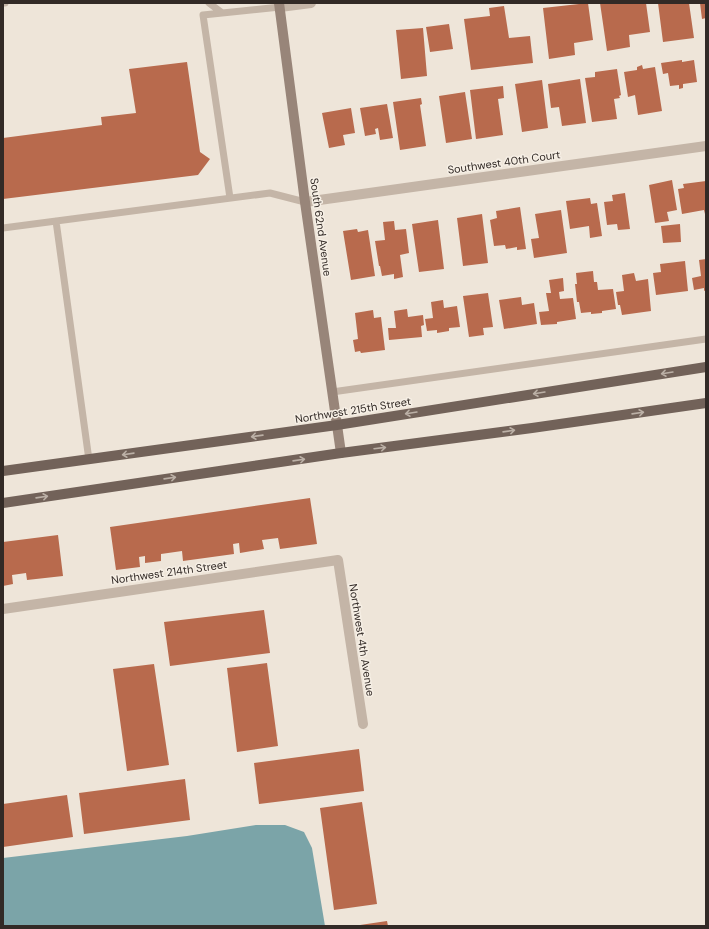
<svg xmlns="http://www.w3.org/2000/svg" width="709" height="929" viewBox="0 0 709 929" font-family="'DM Sans',sans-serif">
<rect width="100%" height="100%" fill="#eee5d9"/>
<path fill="#7ba4a8" d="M256 825H285L304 832 312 848 325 926H3V858L187 836Z"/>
<path fill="#b86a4d" d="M588 3 593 40 574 43 575 55 549 59 543 8Z
M600 3H646L650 32 629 35 630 47 607 51Z
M658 3H689L694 38 663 42Z
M700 3H706V18L702 19Z
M504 6 509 38 530 36 533 63 471 70 464 19 490 16 489 8Z
M449 24 453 49 430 52 426 27Z
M423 28 427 76 401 79 396 30Z
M682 60V62L694 60 697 82 683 84V88L679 89V85L670 86 668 73 663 74 661 63Z
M187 62 200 152 210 159 198 175 3 199V138L102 125 101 117 136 113 129 69Z
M642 65 643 69 655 67 662 111 638 115 635 95 628 97 624 72 637 70V67Z
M617 69 621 95 619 96 620 98 614 99 617 119 592 122 585 78 595 77V72Z
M580 79 586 123 562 126 559 107 551 108 548 84Z
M542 80 548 128 522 132 515 84Z
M503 86 504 98 498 99 503 135 476 139 470 90Z
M465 92 472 139 446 143 439 96Z
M421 98 422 104 420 105 426 146 400 150 393 102Z
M387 104 393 138 380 140 378 128 375 129 376 134 365 136 360 108Z
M351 108 355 133 343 135 345 145 329 148 322 113Z
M672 180 677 210 667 212 669 221 655 223 649 185Z
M706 181V213L705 214 704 210 682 214 678 189 684 188 683 184Z
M625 193 630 229 618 230 617 224 607 225 604 202 613 201 612 195Z
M590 198 591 204 597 203 602 236 590 238 589 226 570 229 566 201Z
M520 207 526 249 517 250V247L506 249 505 245 494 246 490 220 497 218 496 211Z
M561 210 567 253 534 258 531 239 539 238 535 214Z
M482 214 488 263 463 266 457 218Z
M438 220 444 269 419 272 412 224Z
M394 221 395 230 406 229 409 253 400 255 403 277 394 279V274L382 276 380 266H379L375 241 385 240 383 222Z
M680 224 681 242 663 243 661 226Z
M357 229 358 232 368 230 375 276 351 280 343 231Z
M706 259V290L704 291V288L694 290 692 278 701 276 699 260Z
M685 261 688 291 656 295 653 273 661 272 660 264Z
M593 271 594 282H597L598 290 613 289 616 309 602 311V313L591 314V312L581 313 579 302H577L575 284H577L576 273Z
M634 273 636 281 648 279 651 311 622 315 620 305H618L616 292 624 291 622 275Z
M563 278 564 291 559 292 560 299 573 298 576 319 557 322V324L541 325 539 312 549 311 546 293H551L549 280Z
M488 293 493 327 483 328 484 335 469 337 463 296Z
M521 297 522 305 534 303 537 324 504 329 499 300Z
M443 300 444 308 457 306 460 327 449 328V331L437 333V330L427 331 425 319 433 318 431 302Z
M407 309 408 317 423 315 424 325 421 326 422 337 389 340 388 328H396L394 311Z
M373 310 374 318 381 317 385 350 361 353 360 351 355 352 353 340 358 339 355 313Z
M310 498 317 544 280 549 278 538 262 540 264 549 240 553 239 543 233 544 234 554 183 561 182 551 161 554V561L145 563V556L139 557 140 567 116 570 110 527Z
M58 535 63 576 27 580 26 573 12 575 13 584 3 586V542Z
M264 610 270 653 170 666 164 622Z
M267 663 278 746 237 752 227 668Z
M154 664 169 765 127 771 113 669Z
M359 749 364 791 259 804 254 763Z
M185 779 190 820 84 834 79 793Z
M67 795 73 837 3 847V804Z
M362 802 377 904 334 910 320 808Z
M387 921 388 926H360V925Z"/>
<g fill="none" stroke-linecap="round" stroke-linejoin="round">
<path stroke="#c4b5a7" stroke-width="7" d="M3 3H5
M209 3 221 12
M230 198 203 15 280 7
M56 221 89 460
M3 228 270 193 305 202
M332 392 706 339"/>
<path stroke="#c4b5a7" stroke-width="10" d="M280 7 311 3
M305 202 706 146
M3 609 338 560 363 724"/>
<path stroke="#988579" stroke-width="10" d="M279 3 305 202 341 453"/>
<path stroke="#726259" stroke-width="10" d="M3 471 337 425 706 367
M3 503 341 453 532 428 706 403"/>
</g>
<defs><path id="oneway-shaft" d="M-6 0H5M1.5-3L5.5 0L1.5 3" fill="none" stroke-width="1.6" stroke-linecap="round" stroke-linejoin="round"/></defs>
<g stroke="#bbb0a6">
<use href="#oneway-shaft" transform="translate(667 373) rotate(171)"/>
<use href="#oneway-shaft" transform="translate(539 393) rotate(171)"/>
<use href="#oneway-shaft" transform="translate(411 413) rotate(171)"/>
<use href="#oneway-shaft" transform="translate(638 413) rotate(-8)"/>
<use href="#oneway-shaft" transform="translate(509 431) rotate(-8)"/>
<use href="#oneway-shaft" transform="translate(257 436) rotate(172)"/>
<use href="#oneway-shaft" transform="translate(380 448) rotate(-7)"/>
<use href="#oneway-shaft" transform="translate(128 454) rotate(172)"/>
<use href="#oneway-shaft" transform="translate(299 460) rotate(-8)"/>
<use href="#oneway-shaft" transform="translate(170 478) rotate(-8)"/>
<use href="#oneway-shaft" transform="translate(42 497) rotate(-8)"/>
</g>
<g text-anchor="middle" stroke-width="3" stroke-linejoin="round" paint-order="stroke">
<g font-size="11" fill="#322a26" stroke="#f6efe5">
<text transform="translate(504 162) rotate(-8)" y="4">Southwest 40th Court</text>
<text transform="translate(321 227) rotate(82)" y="4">South 62nd Avenue</text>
<text transform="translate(353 410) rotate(-9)" y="4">Northwest 215th Street</text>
<text transform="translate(169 572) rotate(-8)" y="4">Northwest 214th Street</text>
<text transform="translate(362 640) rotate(81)" y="4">Northwest 4th Avenue</text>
</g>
</g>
<rect width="709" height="929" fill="none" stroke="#322a26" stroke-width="8"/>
</svg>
